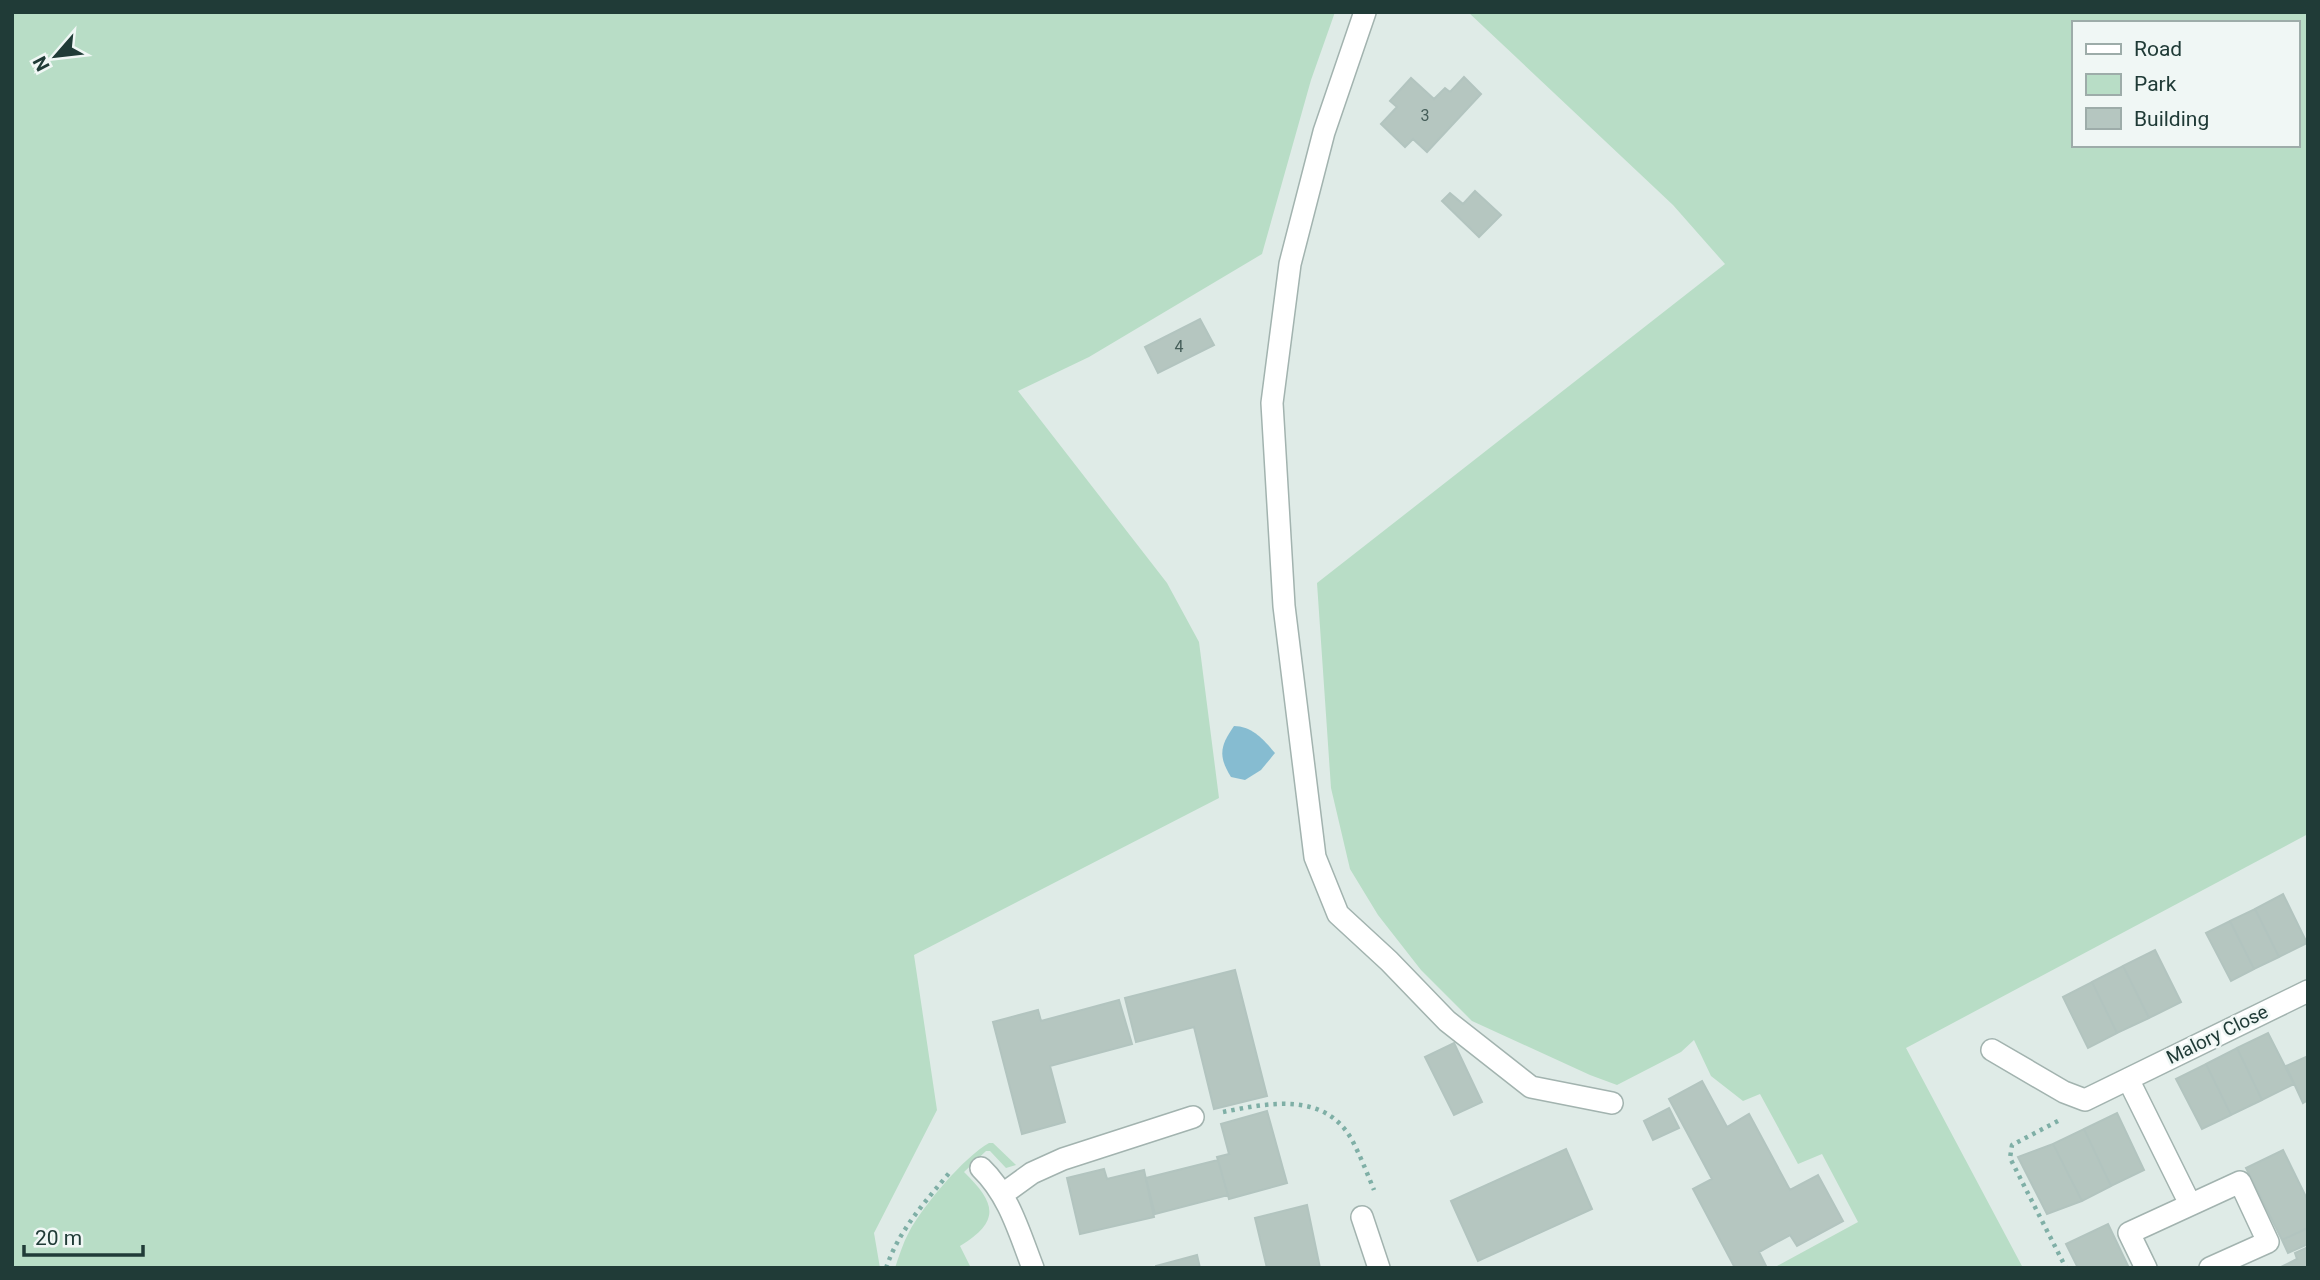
<svg xmlns="http://www.w3.org/2000/svg" width="2320" height="1280" viewBox="0 0 2320 1280" font-family="Roboto,sans-serif">
<rect width="100%" height="100%" fill="#dfebe7"/>
<path fill="#b8ddc6" fill-rule="evenodd" d="M12 12H1335L1311 80 1262 254 1089 357 1018 391 1167 583 1199 642 1219 798 914 955 937 1110 874 1233 880 1268H12Z
M1468 12H2308V834L1906 1048 2023 1268H1778L1777 1266 1858 1222 1822 1154 1798 1164 1760 1094 1743 1101 1711 1076 1694 1040 1681 1052 1617 1085 1590 1075 1472 1021 1421 970 1378 915 1350 869 1331 788 1317 583 1725 264 1673 205ZM2073 23H2297V145H2073Z
M989 1143H993L1016 1165 1006 1168 990 1151H986L964 1172C996 1203 1001 1221 960 1246L971 1268H895C899 1256 903 1243 909 1232 923 1206 964 1157 989 1143Z"/>
<path fill="#86bcd1" d="M1234 726C1252 726 1264 740 1275 753L1261 770 1245 780 1231 777C1218 756 1220 746 1234 726Z"/>
<path fill="#b5c6c0" stroke="#b2c4bf" stroke-width="2" d="M1464 77 1481 94 1427 152 1413 139 1405 147 1381 124 1397 107 1390 101 1411 78 1434 99 1445 88 1450 92Z
M1475 191 1501 215 1479 237 1442 201 1450 193 1463 204Z
M1200 319 1214 345 1158 373 1145 347Z
M2283 894 2307 943 2279 957 2255 909Z
M2255 909 2279 957 2254 969 2230 921Z
M2230 921 2254 969 2231 981 2206 933Z
M2155 950 2181 1002 2149 1018 2123 966Z
M2123 966 2149 1018 2117 1033 2092 982Z
M1235 970 1267 1096 1214 1109 1194 1027 1136 1042 1125 998Z
M2092 982 2117 1033 2088 1048 2063 997Z
M1119 1000 1132 1044 1050 1066 1065 1122 1022 1134 993 1022 1038 1010 1041 1021Z
M2268 1033 2294 1084 2262 1100 2237 1048Z
M1454 1043 1482 1102 1454 1115 1425 1057Z
M2237 1048 2262 1100 2231 1115 2206 1064Z
M2308 1056V1100L2303 1103 2286 1066Z
M2206 1064 2231 1115 2202 1129 2176 1079Z
M1702 1081 1727 1127 1749 1114 1790 1190 1818 1175 1843 1221 1797 1246 1790 1235 1759 1252 1767 1268H1735L1693 1189 1712 1179 1669 1099Z
M1669 1108 1679 1128 1653 1140 1644 1121Z
M1267 1111 1287 1183 1229 1199 1217 1157 1229 1154 1221 1124Z
M2117 1113 2144 1170 2111 1186 2084 1129Z
M2084 1129 2111 1186 2082 1201 2053 1144Z
M2053 1144 2082 1201 2047 1214 2018 1157Z
M1566 1149 1592 1209 1478 1261 1451 1201Z
M2283 1150 2308 1201V1228L2282 1240 2246 1168Z
M1218 1160 1228 1195 1155 1214 1146 1178Z
M1104 1169 1107 1179 1144 1170 1154 1217 1080 1234 1067 1178Z
M1307 1205 1320 1268H1267L1255 1218Z
M2108 1224 2129 1268H2078L2066 1244Z
M2308 1228V1244L2288 1253 2282 1240Z
M2308 1247V1268H2279L2297 1259 2295 1253Z
M1197 1255 1200 1268H1156V1266Z"/>
<g fill="none" stroke-linecap="round" stroke-linejoin="round">
<defs>
<path id="minor" d="M1365 12 1324 132 1290 264 1272 403 1284 606 1315 857 1338 914 1389 961 1447 1021 1531 1087 1612 1103
M1992 1050 2064 1092 2085 1100 2128 1079
M981 1168C1009 1195 1019 1232 1033 1268
M1003 1194 1032 1173 1063 1159 1193 1117
M2190 1204 2128 1079 2308 991
M1362 1217 1379 1268
M2146 1268 2129 1233 2240 1182 2268 1242 2210 1268"/>
</defs>
<use href="#minor" stroke="#a2b3af" stroke-width="24"/>
<path stroke="#7fafa6" stroke-width="4.5" stroke-dasharray="3.5 5" stroke-linecap="butt" d="M1223 1112C1268 1103 1325 1091 1352 1140 1360 1155 1367 1173 1374 1190
M2058 1121 2012 1145 2010 1158 2066 1268
M886 1268C899 1230 925 1202 950 1172"/>
<use href="#minor" stroke="#fff" stroke-width="21"/>
</g>
<g text-anchor="middle" stroke-width="5" stroke-linejoin="round" paint-order="stroke">
<g font-size="16" fill="#455e59">
<text x="1425" y="121">3</text>
<text x="1179" y="352">4</text>
</g>
<g font-size="19" fill="#203b37" stroke="#f0f7f5">
<text transform="translate(2217 1034) rotate(-26)" y="7">Malory Close</text>
</g>
</g>
<rect width="2320" height="1280" fill="none" stroke="#203b37" stroke-width="28"/>
<rect x="2072" y="21" width="228" height="126" fill="#f0f7f5" stroke="#9daca9" stroke-width="2"/>
<rect x="2086" y="44" width="35" height="10" fill="#ffffff" stroke="#9daca9" stroke-width="2"/>
<text x="2134" y="56" font-size="21" fill="#203b37">Road</text>
<rect x="2086" y="74" width="35" height="21" fill="#b8ddc6" stroke="#9daca9" stroke-width="2"/>
<text x="2134" y="91" font-size="21" fill="#203b37">Park</text>
<rect x="2086" y="108" width="35" height="21" fill="#b5c6c0" stroke="#9daca9" stroke-width="2"/>
<text x="2134" y="126" font-size="21" fill="#203b37">Building</text>
<g transform="translate(56 56) rotate(242)" stroke="#f0f7f5" stroke-width="5" paint-order="stroke">
<path d="M0-5L12 26L0 18L-12 26Z" fill="#203b37"/>
<text y="-10" font-size="19" font-weight="bold" text-anchor="middle" fill="#203b37">N</text>
</g>
<path d="M24 1245v10h119v-10" fill="none" stroke="#203b37" stroke-width="3.5"/>
<text x="35" y="1245" font-size="21" fill="#203b37" stroke="#f0f7f5" stroke-width="5" paint-order="stroke">20 m</text>
</svg>
